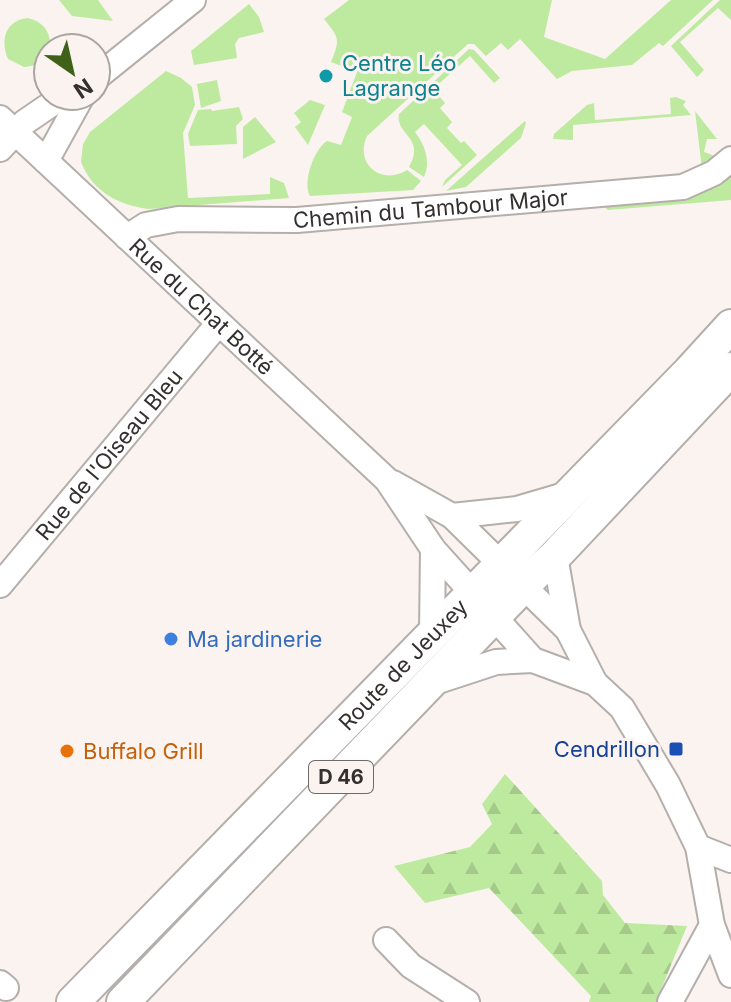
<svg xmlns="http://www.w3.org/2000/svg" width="731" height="1002" viewBox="0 0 731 1002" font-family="Inter,sans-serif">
<defs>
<pattern id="forest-firs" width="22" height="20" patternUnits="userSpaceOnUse" patternTransform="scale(2)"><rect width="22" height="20" fill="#beea9f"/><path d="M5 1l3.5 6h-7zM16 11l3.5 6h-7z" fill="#a4c989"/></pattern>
</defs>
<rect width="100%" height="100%" fill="#faf3f0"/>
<path fill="#beea9f" d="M59 0H98L113 21 72 16Z
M349 0H552L544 37 605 59 671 0H713L663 46 659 43 632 65 572 71 557 79 520 39 508 50 501 43 486 56 474 44H468L367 136C354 164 382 186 407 170L421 181 413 190 310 196C302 183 314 149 327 141L341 145 352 117 342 112 357 72 331 62C340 39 340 39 324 19Z
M720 0H731V20L718 8 680 42 704 70 697 77 671 46Z
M249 4 259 17 264 32 239 38 235 44 237 58 194 65 191 51Z
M28 18C44 22 51 32 50 48H48C48 62 36 66 24 67L8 59C0 41 5 20 28 18Z
M469 49 474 50 500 78 494 83 470 56 433 89 445 103 440 108 452 122 447 128 461 143 464 141 477 155 442 187 445 180 462 165 424 124 415 132C425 145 431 162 424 177L409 167C426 137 395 135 399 114Z
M166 71 181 78 192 87 195 105 183 133 188 198 270 194V177L284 183 289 198 149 209C118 205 93 192 81 162L83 144 90 132Z
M217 80 221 101 201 108 197 84Z
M676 97 686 101 683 105 691 115 573 125V140L553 139 554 134 587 105 594 103 595 120 671 114 670 98Z
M310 100 325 105 308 145 295 127 301 122 294 113Z
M239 107 243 119 236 126 237 144 190 146 188 134 198 110 211 109 212 111Z
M695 111 717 139H707L704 152 715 156 702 169Z
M255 117 276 142 243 159V127Z
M525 121 526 123 521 138 466 187 446 191Z
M731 170V200L608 210 603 206V203Z"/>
<path fill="url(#forest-firs)" d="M505 774 602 881 603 895 625 923 687 926 656 1002H589L591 996 489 888 425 903 394 866 470 847 492 824 482 804Z"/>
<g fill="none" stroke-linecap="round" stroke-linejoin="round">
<defs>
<g id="minor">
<path d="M96 78 193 0"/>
<path id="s1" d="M0 118 387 480 433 549 533 660 595 683"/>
<path d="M0 149 25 122 63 96"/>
<path d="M46 161 82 96"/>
<path id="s2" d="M127 237 146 225 178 219 297 220 683 187 714 173 731 159"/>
<path d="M393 483 452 516 568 630 595 683 622 708 668 785 698 847 712 925 731 975"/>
<path d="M452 516 517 509 568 494"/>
<path d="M555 556 568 630"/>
<path id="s3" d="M0 585 218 324"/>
<path d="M432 633 433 549"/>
<path d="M432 683 496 662 533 660"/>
<path d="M698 847 731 860"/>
<path d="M386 940 411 966 467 1002"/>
<path d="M0 983 6 988"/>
<path d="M670 1002 712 925"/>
</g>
<g id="major">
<path id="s4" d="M73 1002 689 372 731 326"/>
<path d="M123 1002 534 575 555 556 731 369"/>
</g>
</defs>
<use href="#minor" stroke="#b5afac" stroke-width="28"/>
<use href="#major" stroke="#b5afac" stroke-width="36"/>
<use href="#minor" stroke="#fff" stroke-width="24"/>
<use href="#major" stroke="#fff" stroke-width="32"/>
</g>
<circle fill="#0f9aa8" stroke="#faf3f0" stroke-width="3" cx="326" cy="76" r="8"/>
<circle fill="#3f7fe0" stroke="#faf3f0" stroke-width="3" cx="171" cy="639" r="8"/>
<rect fill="#1a4fb4" stroke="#faf3f0" stroke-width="3" x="668" y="741" width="16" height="16" rx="4"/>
<circle fill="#e8710a" stroke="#faf3f0" stroke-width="3" cx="67" cy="751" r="8"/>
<g text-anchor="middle" stroke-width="6" stroke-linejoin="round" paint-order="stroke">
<rect fill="#faf3f0" stroke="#6f6a69" stroke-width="2" x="309" y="761" width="64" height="32" rx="6"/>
<g font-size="20" font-weight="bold" fill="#33302f">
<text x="341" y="784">D 46</text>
</g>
<g font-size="22" fill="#0d838f" stroke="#faf3f0" text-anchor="start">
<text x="342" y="71">Centre Léo<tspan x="342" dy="25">Lagrange</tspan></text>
</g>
<g font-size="22" fill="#33302f" stroke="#faf3f0">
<text dy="8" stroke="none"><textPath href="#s2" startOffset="308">Chemin du Tambour Major</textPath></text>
<text dy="8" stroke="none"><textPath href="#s1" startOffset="276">Rue du Chat Botté</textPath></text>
<text dy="8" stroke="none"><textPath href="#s3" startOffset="170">Rue de l'Oiseau Bleu</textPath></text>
<text dy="8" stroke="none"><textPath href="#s4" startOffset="472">Route de Jeuxey</textPath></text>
</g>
<g font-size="22" fill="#366cbe" stroke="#faf3f0" text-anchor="start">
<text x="187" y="647">Ma jardinerie</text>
</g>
<g font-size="22" fill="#164399" stroke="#faf3f0" text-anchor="end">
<text x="660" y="757">Cendrillon</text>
</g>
<g font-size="22" fill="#c56008" stroke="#faf3f0" text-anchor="start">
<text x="83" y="759">Buffalo Grill</text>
</g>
</g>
<g transform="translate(72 72) rotate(146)"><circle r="38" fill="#faf3f0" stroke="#aaa5a3" stroke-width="2"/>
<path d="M0-6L14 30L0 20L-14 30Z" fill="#406218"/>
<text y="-12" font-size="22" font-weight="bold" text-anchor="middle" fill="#33302f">N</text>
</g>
</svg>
